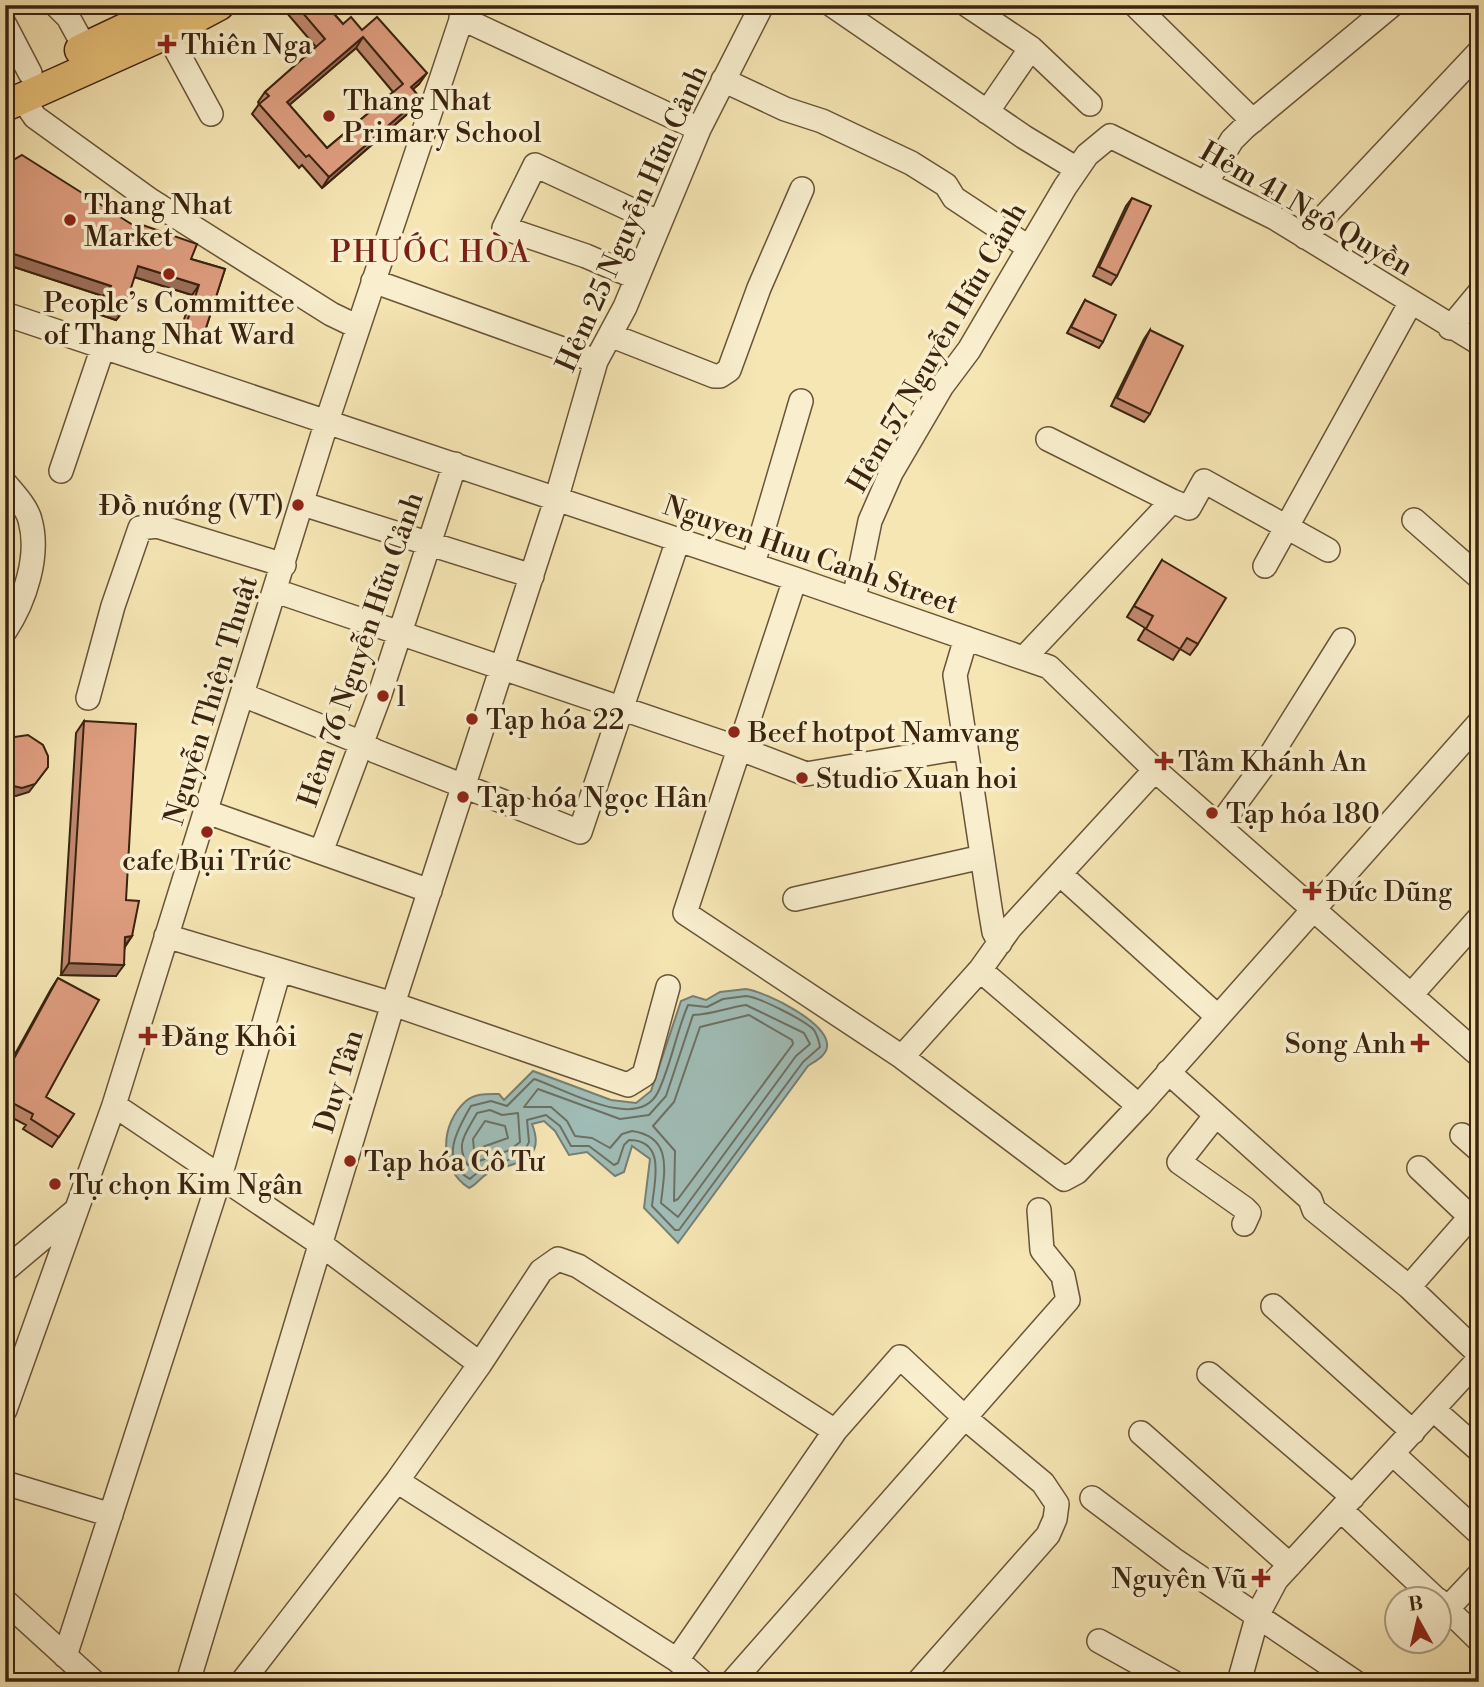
<svg xmlns="http://www.w3.org/2000/svg" width="1484" height="1687" viewBox="0 0 1484 1687" font-family="'Libre Bodoni',serif">
<rect width="100%" height="100%" fill="#f6e6b4"/>
<filter id="stains"><feTurbulence type="fractalNoise" baseFrequency=".00286" numOctaves="4"/><feColorMatrix values="0 0 0 0 .2 0 0 0 0 .09 0 0 0 0 .02 0 0 0 .5 -.17"/></filter>
<radialGradient id="worn" r=".72"><stop offset=".6" stop-color="#630" stop-opacity="0"/><stop offset="1" stop-color="#630" stop-opacity=".3"/></radialGradient>
<path fill="#a0bdb7" stroke="#777f74" stroke-width="2" d="M746 989C766 992 830 1023 827 1047 826 1056 815 1061 808 1066L678 1243 644 1208 650 1159 632 1146 624 1172 615 1176 587 1152 569 1155 555 1131 544 1121 532 1124C547 1162 515 1162 490 1172 481 1176 478 1184 469 1188 438 1168 440 1124 466 1101 475 1093 488 1094 499 1094L504 1100 533 1071 611 1100 636 1103 651 1091 681 1001 693 996 706 1000 720 992Z"/>
<g fill="none" stroke-linecap="round" stroke-linejoin="round">
<path stroke="#6d7063" stroke-width="2" d="M746 996C759 997 806 1021 814 1030 817 1035 819 1041 820 1047L803 1062 679 1230H675L652 1206C654 1183 667 1140 629 1140L624 1145 618 1163 614 1165 589 1146H571L560 1126 546 1115 527 1120 529 1142C520 1165 488 1160 470 1179 438 1162 458 1128 471 1106L491 1101 507 1106 534 1079C565 1089 638 1133 658 1092 671 1065 676 1033 688 1005L707 1007 723 999Z
M746 1005 804 1033 810 1044 796 1056 678 1217 661 1203C664 1173 674 1137 632 1131L622 1134 610 1148 592 1138 575 1136 567 1121 551 1107H524L538 1089 620 1119 649 1115 666 1096 693 1015C715 1014 725 1008 746 1005Z
M749 1015 792 1040 793 1044 678 1199 674 1201 675 1151 653 1126 674 1102 700 1027Z
M490 1110 502 1115 518 1113 520 1142 510 1150 468 1165C454 1144 467 1132 477 1113Z
M485 1121 505 1126 508 1138 474 1150 473 1139Z"/>
<defs>
<path id="minor" d="M56 5 68 17 85 48
M832 5 1024 137 1077 169
M967 5 1031 48 1090 104
M1135 5 1253 121
M461 18 699 129
M5 25 30 73
M167 33 211 114
M723 80 785 109 822 121 911 163 946 185 954 198 1028 247
M21 97 35 117 150 200 331 314 358 327
M987 112 1031 48
M1206 183 1232 140 1244 128 1392 5
M1305 237 1479 52
M637 278 586 256 504 228 535 165 660 223
M373 281 596 361
M5 314 795 579 1049 667 1155 770 1479 1055
M1450 328 1479 293
M610 335 714 376H720L729 370 759 288 802 189
M61 471 103 347
M5 483C13 493 27 507 30 520 40 555 25 601 5 631
M1172 501 1189 508 1204 481 1328 550
M303 504 532 576
M1414 520 1479 577
M753 564 801 401
M1265 566 1411 302
M795 579 685 913 902 1057 1064 1179 1077 1172 1139 1106 1479 723
M276 591 738 748 806 774 966 747
M854 599 870 521 891 473 942 386 969 350 1065 187 1087 155 1110 136 1275 218 1479 343
M966 638 955 675 990 908 994 932 1000 943
M1025 657 1172 501 1048 439
M243 695 362 743 375 751 580 832 678 540
M88 698 113 606 140 528 157 526 284 565
M207 812 430 891
M1219 826 1269 758 1343 640
M321 852 380 694 455 464
M1060 874 1217 1016
M795 899 982 857
M166 936 393 1004 628 1085 644 1075 668 987
M980 970 1139 1106
M1411 995 1479 918
M902 1057 980 970 1010 928 1155 770
M1168 1072 1310 1199 1314 1210 1409 1287 1479 1354
M114 1105 319 1243 480 1364 541 1271 558 1259 578 1266 835 1431
M1216 1115 1179 1162 1244 1208 1249 1213 1244 1224
M1462 1135 1479 1150
M1419 1168 1479 1225
M5 1270 75 1211
M1409 1287 1479 1207
M1273 1306 1413 1432
M1209 1374 1353 1497
M5 1410 114 1105 327 421 466 5
M1434 1410 1479 1450
M1141 1433 1290 1565
M1393 1454 1479 1533
M397 1481 677 1660 702 1682
M5 1483 111 1515
M1092 1498 1173 1559 1355 1682
M1342 1511 1437 1600
M1438 1600 1479 1640
M5 1601 94 1682
M1447 1609 1479 1575
M1099 1641 1173 1682
M65 1656 220 1177 279 971
M677 1660 835 1431 900 1357 964 1417 1043 1483 1057 1504 1055 1519 1048 1535 918 1682
M188 1682 393 1004 556 500 596 361 625 307 699 129 762 5
M242 1682 397 1481 480 1364
M732 1682 1068 1300 1063 1276 1042 1250 1039 1210
M1239 1682 1258 1614 1276 1580 1479 1359"/>
<path id="major" d="M80 50 175 5
M5 106 159 37 219 5"/>
</defs>
<use href="#minor" stroke="#695438" stroke-width="26"/>
<use href="#major" stroke="#3a230f" stroke-width="33"/>
<use href="#minor" stroke="#f9efce" stroke-width="23"/>
<use href="#major" stroke="#ebc37a" stroke-width="30"/>
</g>
<path fill="#c0886e" stroke="#3a230f" stroke-width="2" fill-rule="evenodd" d="M280 5H326L343 24 362 30 419 84 413 89 420 98 413 109 322 188 302 165 299 168 252 114 259 104 258 102 265 92 316 47ZM356 48 393 92 327 148 289 105Z
M5 165 135 226 137 223 191 259 225 269 204 334 197 344 178 338 192 295 134 277 124 310 116 320 98 314 103 296 5 264Z
M1132 198 1117 276 1111 285 1093 276 1126 206Z
M1085 300 1103 342 1099 348 1067 333Z
M1150 330V414L1144 422 1111 406 1144 339Z
M1162 560 1198 644 1190 655 1180 649 1173 660 1138 640 1145 628 1127 617Z
M84 721 132 936 125 947 116 976 61 975 76 733Z
M58 978 46 1097 74 1114 52 1147 23 1129 26 1125 5 1114V1072L51 989Z"/>
<path fill="#9c6f5a" stroke="#3a230f" stroke-width="2" d="M363 37 356 48 280 113 287 102Z
M427 73 419 84 403 98 411 87Z
M420 98 413 109 322 188 329 177Z
M5 251 111 286 103 296 5 264Z
M138 266 199 285 192 295 131 276Z
M105 304 124 310 116 320 98 314Z
M185 328 204 334 197 344 178 338Z
M48 767 29 792 16 796 5 794V790L9 785Z
M132 936 124 947 125 937Z
M69 963 124 965 116 976 61 975Z"/>
<path fill="#df9e80" stroke="#3a230f" stroke-width="2" fill-rule="evenodd" d="M296 5H326L343 24 351 17 362 30 377 17 427 73 411 87 420 98 329 177 309 155 306 157 259 104 269 96 265 92 325 39ZM363 37 403 84 327 148 287 102Z
M22 155 136 227 137 223 197 244 191 259 225 269 204 334 185 328 199 285 138 266 124 310 105 304 111 286 5 251V165Z
M1132 198 1151 206 1117 276 1099 267Z
M1085 300 1116 315 1103 342 1071 327Z
M1150 330 1183 346 1150 414 1117 398Z
M1162 560 1226 598 1198 644 1187 638 1180 649 1146 629 1153 616 1134 606Z
M84 721 136 724 126 900 139 901 132 936 125 937 124 965 69 963Z
M28 735 43 745 48 756V767L35 784 22 788 9 785 5 782V740L8 738Z
M58 978 99 1000 46 1097 74 1114 59 1137 31 1119 33 1114 5 1099V1075Z"/>
<g fill="#8f2418" stroke="#f9efce" stroke-width="2.5">
<path d="M163.5 33.5h7v7h7v7h-7v7h-7v-7h-7v-7h7z"/>
<circle cx="329" cy="116" r="7"/>
<circle cx="70" cy="220" r="7"/>
<circle cx="169" cy="274" r="7"/>
<circle cx="298" cy="505" r="7"/>
<circle cx="383" cy="696" r="7"/>
<circle cx="472" cy="719" r="7"/>
<circle cx="734" cy="732" r="7"/>
<path d="M1160.5 750.5h7v7h7v7h-7v7h-7v-7h-7v-7h7z"/>
<circle cx="802" cy="778" r="7"/>
<circle cx="463" cy="797" r="7"/>
<circle cx="1212" cy="813" r="7"/>
<circle cx="207" cy="832" r="7"/>
<path d="M1308.5 880.5h7v7h7v7h-7v7h-7v-7h-7v-7h7z"/>
<path d="M144.5 1025.5h7v7h7v7h-7v7h-7v-7h-7v-7h7z"/>
<path d="M1416.5 1032.5h7v7h7v7h-7v7h-7v-7h-7v-7h7z"/>
<circle cx="350" cy="1161" r="7"/>
<circle cx="55" cy="1184" r="7"/>
<path d="M1257.5 1567.5h7v7h7v7h-7v7h-7v-7h-7v-7h7z"/>
</g>
<g text-anchor="middle" stroke-width="7" stroke-linejoin="round" paint-order="stroke">
<g font-size="28" fill="#3a230f" stroke="#f9efce" text-anchor="start">
<text x="181" y="54">Thiên Nga</text>
<text x="343" y="110">Thang Nhat<tspan x="343" dy="32">Primary School</tspan></text>
<text x="84" y="214">Thang Nhat<tspan x="84" dy="32">Market</tspan></text>
<text x="169" y="312" text-anchor="middle">People’s Committee<tspan x="169" dy="32">of Thang Nhat Ward</tspan></text>
<text x="284" y="515" text-anchor="end">Đồ nướng (VT)</text>
<text x="397" y="706">l</text>
<text x="486" y="729">Tạp hóa 22</text>
<text x="748" y="742">Beef hotpot Namvang</text>
<text x="1178" y="771">Tâm Khánh An</text>
<text x="816" y="788">Studio Xuan hoi</text>
<text x="477" y="807">Tạp hóa Ngọc Hân</text>
<text x="1226" y="823">Tạp hóa 180</text>
<text x="207" y="870" text-anchor="middle">cafe Bụi Trúc</text>
<text x="1326" y="901">Đức Dũng</text>
<text x="162" y="1046">Đăng Khôi</text>
<text x="1406" y="1053" text-anchor="end">Song Anh</text>
<text x="364" y="1171">Tạp hóa Cô Tư</text>
<text x="69" y="1194">Tự chọn Kim Ngân</text>
<text x="1247" y="1588" text-anchor="end">Nguyên Vũ</text>
</g>
<g font-size="28" fill="#3a230f" stroke="#f9efce">
<text transform="translate(1307 208) rotate(30)" y="10">Hẻm 41 Ngô Quyền</text>
<text transform="translate(631 218) rotate(-66)" y="10">Hẻm 25 Nguyễn Hữu Cảnh</text>
<text transform="translate(936 347) rotate(-60)" y="10">Hẻm 57 Nguyễn Hữu Cảnh</text>
<text transform="translate(811 554) rotate(19)" y="10">Nguyen Huu Canh Street</text>
<text transform="translate(360 649) rotate(-71)" y="10">Hẻm 76 Nguyễn Hữu Cảnh</text>
<text transform="translate(210 700) rotate(-73)" y="10">Nguyễn Thiện Thuật</text>
<text transform="translate(338 1081) rotate(-73)" y="10">Duy Tân</text>
</g>
<g font-size="30" letter-spacing="2" fill="#7a1f14" stroke="#f9efce">
<text x="431" y="262">PHƯỚC HÒA</text>
</g>
</g>
<rect width="1484" height="1687" fill="none" stroke="#f6e6b4" stroke-width="28"/>
<rect x="7" y="7" width="1470" height="1673" fill="none" stroke="#3a230f" stroke-width="3.5"/>
<rect x="14" y="14" width="1456" height="1659" fill="none" stroke="#3a230f" stroke-width="2"/>
<g transform="translate(1418 1620) rotate(352)"><circle r="33" fill="#f9efce" stroke="#ad9d82" stroke-width="2"/>
<path d="M0-5L12 26L0 18L-12 26Z" fill="#8f2418"/>
<text y="-10" font-size="19" font-weight="bold" text-anchor="middle" fill="#3a230f">B</text>
</g>
<rect width="100%" height="100%" filter="url(#stains)"/>
<rect width="100%" height="100%" fill="url(#worn)"/>
</svg>
